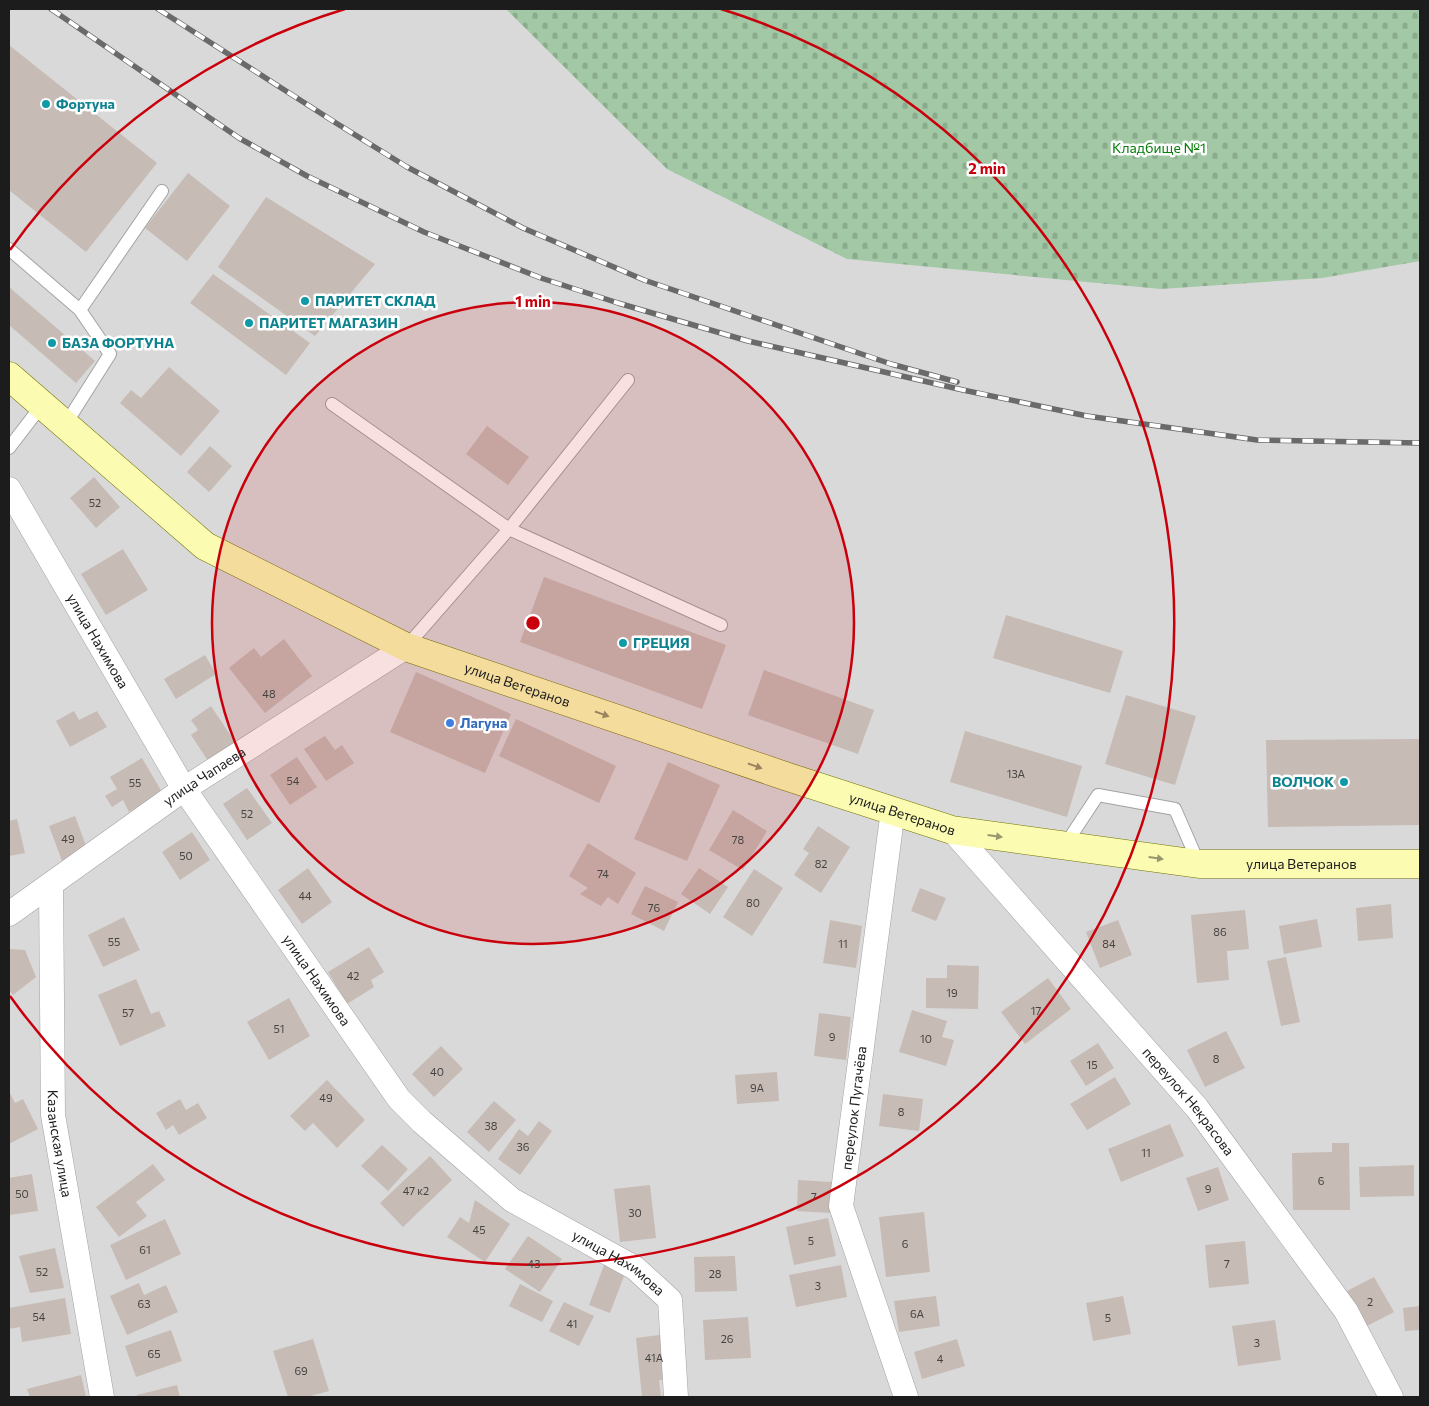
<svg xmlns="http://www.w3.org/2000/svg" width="1429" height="1406" viewBox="0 0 1429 1406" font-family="Commissioner,sans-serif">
<defs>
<pattern id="cemetery-stones" width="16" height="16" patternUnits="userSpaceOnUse" patternTransform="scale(1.25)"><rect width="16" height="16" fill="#a2c8a5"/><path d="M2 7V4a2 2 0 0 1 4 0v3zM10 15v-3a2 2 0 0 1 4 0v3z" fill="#8bab8d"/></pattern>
</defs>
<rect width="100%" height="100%" fill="#eee9e1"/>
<path fill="#dad9d9" d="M9 9H1420V1397H9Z"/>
<path fill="url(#cemetery-stones)" d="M506 9H1420V261L1322 278 1161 289 847 259 667 169Z"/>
<path fill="#c6bbb5" d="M9 45 157 163 86 252 9 190Z
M188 173 230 206 187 261 145 228Z
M266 197 375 264 315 336 218 267Z
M213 274 310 343 286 375 190 303Z
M9 287 95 361 76 383 9 325Z
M169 367 220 411 181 456 120 403 131 390 141 398Z
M487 426 529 457 508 485 466 454Z
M210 446 232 466 209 492 187 472Z
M94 477 120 507 96 528 70 498Z
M123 549 148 590 106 615 81 574Z
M544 577 726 645 702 709 520 642Z
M1006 615 1123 651 1110 693 993 658Z
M284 639 312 676 265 713 229 668 254 648 261 657Z
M205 655 216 674 176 699 164 679Z
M764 670 874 710 858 754 748 715Z
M416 672 511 714 485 773 390 732Z
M1126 695 1196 716 1175 785 1105 764Z
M211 706 235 742 208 761 191 735 198 730 191 720Z
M74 711 79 720 97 711 107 727 70 747 56 721Z
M516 719 616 766 599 803 499 756Z
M965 731 1082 766 1067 817 950 782Z
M325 736 335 750 342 745 354 763 326 781 304 749Z
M1420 739V825L1268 827 1266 740Z
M297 757 317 787 290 805 270 775Z
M142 758 162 792 129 812 123 800 112 807 105 796 117 789 110 777Z
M668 762 720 785 687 861 634 839Z
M247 788 272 823 247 840 223 804Z
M733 810 767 831 743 870 709 850Z
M75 816 88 851 62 861 49 826Z
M17 819 25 853 9 856V821Z
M818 826 850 847 821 893 794 875 809 853 803 849Z
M192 832 210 860 180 880 162 852Z
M588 843 636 873 618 904 608 897 601 906 580 894 588 888 569 876Z
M308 868 332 902 302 924 278 890Z
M699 868 728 887 710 914 681 894Z
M754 869 783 888 752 936 723 917Z
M645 886 678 902 664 931 631 914Z
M920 888 946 898 936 921 911 911Z
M1391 904 1393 938 1358 941 1356 908Z
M1245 910 1249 949 1227 951 1229 980 1197 983 1191 915Z
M124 917 140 950 103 967 88 935Z
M1317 919 1322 947 1284 954 1279 926Z
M830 920 862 926 856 968 823 963Z
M1118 920 1132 955 1100 968 1086 932Z
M369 947 384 972 371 980 374 987 347 1004 328 972Z
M9 949 25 950 36 977 13 995 9 990Z
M1286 957 1300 1022 1281 1026 1267 961Z
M947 965 979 966 978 1009 926 1008V978H947Z
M1048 978 1071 1009 1025 1044 1001 1012Z
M136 979 151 1014 159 1011 166 1026 120 1046 98 995Z
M289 998 310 1036 269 1060 247 1022Z
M912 1010 947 1021 942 1037 954 1040 946 1066 899 1052Z
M819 1013 851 1017 846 1060 814 1056Z
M1226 1031 1245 1068 1205 1087 1187 1050Z
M1098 1043 1114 1068 1086 1086 1070 1061Z
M441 1046 463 1069 434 1097 412 1074Z
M777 1072 779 1101 737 1104 735 1075Z
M1115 1077 1131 1104 1087 1130 1070 1104Z
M327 1080 365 1120 337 1148 313 1123 305 1131 290 1116Z
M9 1091 15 1103 23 1099 38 1129 9 1144Z
M883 1094 923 1099 919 1131 879 1126Z
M180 1099 186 1110 198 1103 207 1118 179 1135 173 1125 166 1130 156 1113Z
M494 1101 516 1120 489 1152 467 1132Z
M539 1121 552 1131 520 1175 498 1159 519 1129 528 1136Z
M1170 1124 1184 1156 1121 1182 1108 1149Z
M1332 1143H1349L1350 1210H1293L1292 1153 1332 1152Z
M382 1145 408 1169 388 1191 361 1166Z
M430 1156 452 1180 403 1227 380 1203Z
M153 1164 165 1180 136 1202 147 1216 119 1237 96 1207Z
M1414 1165V1196L1360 1197 1359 1167Z
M1218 1167 1229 1200 1198 1211 1186 1178Z
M32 1174 38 1211 9 1215V1178Z
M798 1180 832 1182 830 1213 797 1211Z
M650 1185 656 1238 620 1242 614 1189Z
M475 1200 510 1224 485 1262 447 1237 460 1217 469 1223Z
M924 1212 930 1272 886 1277 879 1217Z
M828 1218 836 1256 794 1265 786 1227Z
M165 1219 181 1254 126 1280 110 1245Z
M528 1236 562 1259 540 1292 505 1269Z
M1245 1241 1249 1284 1209 1288 1205 1245Z
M55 1248 64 1288 30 1293 19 1256Z
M735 1256 737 1291 695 1292 694 1257Z
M606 1260 627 1268 610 1313 589 1305Z
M841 1265 847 1297 796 1307 789 1275Z
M1374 1277 1394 1312 1367 1326 1347 1291Z
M139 1283 144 1295 166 1285 178 1312 127 1335 110 1296Z
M520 1284 553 1301 542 1322 509 1306Z
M936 1296 940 1326 899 1332 894 1301Z
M1123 1296 1131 1334 1093 1341 1086 1303Z
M65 1298 71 1334 22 1342 20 1327 9 1329V1308Z
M564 1302 594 1316 579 1346 549 1331Z
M1420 1306V1330L1405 1331 1403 1308Z
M748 1317 751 1358 705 1360 703 1320Z
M1275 1320 1281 1360 1238 1366 1232 1326Z
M171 1330 182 1361 136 1377 125 1346Z
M667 1334 672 1379 659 1380 661 1397H642L636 1338Z
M313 1339 329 1391 307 1397H288L273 1351Z
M957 1339 965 1366 922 1379 914 1352Z
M81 1375 86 1397H30L27 1389Z
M177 1385 180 1397H137V1395Z"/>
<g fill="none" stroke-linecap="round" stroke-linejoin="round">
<defs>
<path id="lane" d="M9 249 80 310 110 354 65 425
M80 310 162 191
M332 404 509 529 721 625
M9 448 42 405
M406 647 509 529 628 380
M1065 845 1098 795 1175 809 1199 864"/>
<g id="street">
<path id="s1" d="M9 489 184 789 399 1099 422 1122 512 1200 635 1268 670 1300 676 1397"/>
<path d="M893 810 841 1206 906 1397"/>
<path id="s2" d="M952 830 1197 1108 1346 1311 1391 1397"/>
<path id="s3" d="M51 886 53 1115 102 1397"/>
<path id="s4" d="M9 914 184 789 406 647"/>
</g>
<g id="secondary">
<path id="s5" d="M9 376 205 546 406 647 788 777 952 830 1199 864H1420"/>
</g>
</defs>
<use href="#lane" stroke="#a3a3a3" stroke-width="14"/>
<use href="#street" stroke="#a3a3a3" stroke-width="25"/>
<use href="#secondary" stroke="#707601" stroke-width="29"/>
<use href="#lane" stroke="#fff" stroke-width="12"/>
<use href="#street" stroke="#fff" stroke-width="24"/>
<use href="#secondary" stroke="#fbfbb2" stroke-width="28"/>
<defs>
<path id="rail" d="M51 9 239 138 307 176 424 232 541 278 618 303 748 341 963 390 1087 416 1257 440 1420 443
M158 9 336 123 407 167 523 228 644 280 891 364 957 382"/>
</defs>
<use href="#rail" stroke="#6a6a6a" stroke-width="5.5"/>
<use href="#rail" stroke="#fff" stroke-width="4" stroke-dasharray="11" stroke-linecap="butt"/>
</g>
<defs><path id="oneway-solid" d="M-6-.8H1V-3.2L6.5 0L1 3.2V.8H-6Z" transform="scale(1.25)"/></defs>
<g fill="#97976e">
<use href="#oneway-solid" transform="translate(602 714) rotate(19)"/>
<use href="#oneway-solid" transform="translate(755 766) rotate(19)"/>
<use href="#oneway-solid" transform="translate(995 836) rotate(8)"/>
<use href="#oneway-solid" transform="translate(1156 858) rotate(8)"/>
</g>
<circle cx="533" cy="623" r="321" fill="#c9000c" fill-opacity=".12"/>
<g fill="none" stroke="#c9000c" stroke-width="2.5">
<circle cx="533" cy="623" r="321"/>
<path d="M10 250A642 642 0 0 1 345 9M721 9A642 642 0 1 1 10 996"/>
</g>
<g fill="#0f9aa8" stroke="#fff" stroke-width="2">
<circle cx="46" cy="104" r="5"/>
<circle cx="305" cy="301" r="5"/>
<circle cx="249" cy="323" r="5"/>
<circle cx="52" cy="343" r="5"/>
<circle cx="623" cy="643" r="5"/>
<circle cx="1344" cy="782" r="5"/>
</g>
<circle fill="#3f7fe0" stroke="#fff" stroke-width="2" cx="450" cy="723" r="5"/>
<g text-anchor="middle" stroke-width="5" stroke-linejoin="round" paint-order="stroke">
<g font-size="11" fill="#464442">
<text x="95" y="507">52</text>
<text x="269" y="698">48</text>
<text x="1016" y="778">13А</text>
<text x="293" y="785">54</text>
<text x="135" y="787">55</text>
<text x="247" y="818">52</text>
<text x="68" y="843">49</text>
<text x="738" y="844">78</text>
<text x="186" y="860">50</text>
<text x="821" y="868">82</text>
<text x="603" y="878">74</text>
<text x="305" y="900">44</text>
<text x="753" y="907">80</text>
<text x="654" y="912">76</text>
<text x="1220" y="936">86</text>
<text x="114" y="946">55</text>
<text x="843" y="948">11</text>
<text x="1109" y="948">84</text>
<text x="353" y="980">42</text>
<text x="952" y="997">19</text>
<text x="1036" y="1015">17</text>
<text x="128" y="1017">57</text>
<text x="279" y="1033">51</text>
<text x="832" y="1041">9</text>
<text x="926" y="1043">10</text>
<text x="1216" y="1063">8</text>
<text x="1092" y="1069">15</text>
<text x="437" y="1076">40</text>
<text x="757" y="1092">9А</text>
<text x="326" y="1102">49</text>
<text x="901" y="1116">8</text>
<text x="491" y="1130">38</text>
<text x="523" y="1151">36</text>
<text x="1146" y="1157">11</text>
<text x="1321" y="1185">6</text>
<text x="1208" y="1193">9</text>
<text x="416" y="1195">47 к2</text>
<text x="22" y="1198">50</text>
<text x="814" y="1201">7</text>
<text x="635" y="1217">30</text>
<text x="479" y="1234">45</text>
<text x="811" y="1245">5</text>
<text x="905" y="1248">6</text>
<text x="145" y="1254">61</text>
<text x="534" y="1268">43</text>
<text x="1227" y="1268">7</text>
<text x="42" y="1276">52</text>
<text x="715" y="1278">28</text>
<text x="818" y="1290">3</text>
<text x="1370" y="1306">2</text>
<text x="144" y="1308">63</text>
<text x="917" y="1318">6А</text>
<text x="39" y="1321">54</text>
<text x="1108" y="1322">5</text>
<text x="572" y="1328">41</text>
<text x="727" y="1343">26</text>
<text x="1257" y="1347">3</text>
<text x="154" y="1358">65</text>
<text x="654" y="1362">41А</text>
<text x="940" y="1363">4</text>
<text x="301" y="1375">69</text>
</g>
<g font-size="14" font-weight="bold" fill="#0d838f" stroke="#fff" text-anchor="start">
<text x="56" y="109">Фортуна</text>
<text x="315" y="306">ПАРИТЕТ СКЛАД</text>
<text x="259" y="328">ПАРИТЕТ МАГАЗИН</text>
<text x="62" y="348">БАЗА ФОРТУНА</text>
<text x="633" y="648">ГРЕЦИЯ</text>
<text x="1334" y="787" text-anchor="end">ВОЛЧОК</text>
</g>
<g font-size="14" fill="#087d0a" stroke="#fff">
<text x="1159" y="153">Кладбище №1</text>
</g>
<g font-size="14" fill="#1c1c1c" stroke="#fff">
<text dy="5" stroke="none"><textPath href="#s1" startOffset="176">улица Нахимова</textPath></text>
<text dy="5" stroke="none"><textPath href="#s5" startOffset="602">улица Ветеранов</textPath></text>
<text dy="5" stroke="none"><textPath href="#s4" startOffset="239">улица Чапаева</textPath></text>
<text dy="5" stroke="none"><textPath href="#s5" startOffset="1008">улица Ветеранов</textPath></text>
<text dy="5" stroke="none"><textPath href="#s5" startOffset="1412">улица Ветеранов</textPath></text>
<text dy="5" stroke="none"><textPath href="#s1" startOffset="580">улица Нахимова</textPath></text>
<text dy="5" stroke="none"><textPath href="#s2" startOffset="360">переулок Некрасова</textPath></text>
<text transform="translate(854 1108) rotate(-83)" y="5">переулок Пугачёва</text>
<text dy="5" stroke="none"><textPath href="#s3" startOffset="258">Казанская улица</textPath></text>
<text dy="5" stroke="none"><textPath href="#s1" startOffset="1000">улица Нахимова</textPath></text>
</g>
<g font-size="14" font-weight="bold" fill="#366cbe" stroke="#fff" text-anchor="start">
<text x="460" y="728">Лагуна</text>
</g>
</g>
<circle cx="533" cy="623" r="8" fill="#c9000c" stroke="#fff" stroke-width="2.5"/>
<g font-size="15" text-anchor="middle" font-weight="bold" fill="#c9000c" stroke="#fff" stroke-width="5" stroke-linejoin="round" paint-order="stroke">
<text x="987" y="174">2 min</text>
<text x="533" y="307">1 min</text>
</g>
<rect width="1429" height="1406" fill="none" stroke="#1c1c1c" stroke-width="20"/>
</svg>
